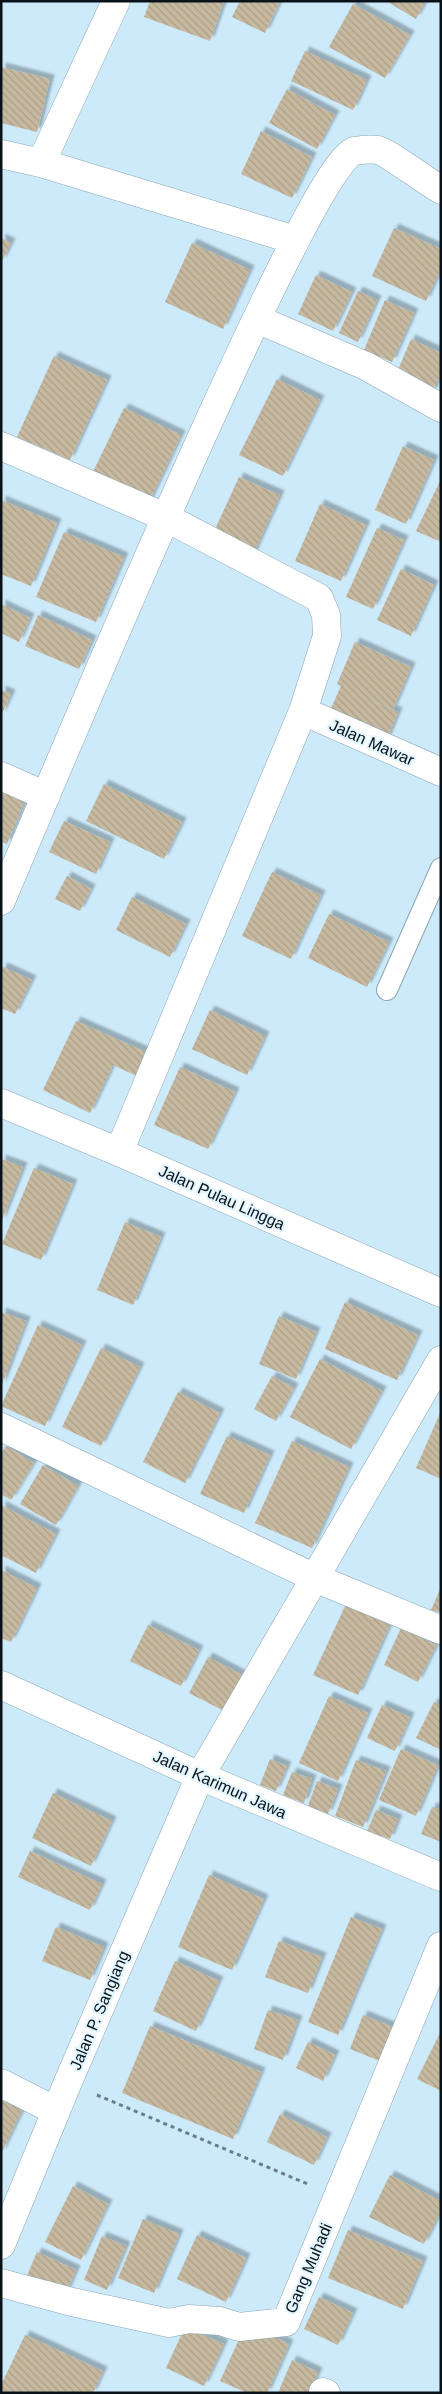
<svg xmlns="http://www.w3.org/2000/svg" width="442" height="2394" viewBox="0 0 442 2394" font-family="Arial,sans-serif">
<defs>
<pattern id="building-back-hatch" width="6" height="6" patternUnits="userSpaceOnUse" patternTransform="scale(1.25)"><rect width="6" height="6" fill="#c7b9a0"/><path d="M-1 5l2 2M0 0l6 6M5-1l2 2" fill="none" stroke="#a99e89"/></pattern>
<filter id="shadow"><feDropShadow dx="4.5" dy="-4.5" stdDeviation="1" flood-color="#0004"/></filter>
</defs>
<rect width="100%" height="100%" fill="#cceafa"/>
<path fill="url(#building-back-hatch)" filter="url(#shadow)" d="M150 1H224L210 41 144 17Z
M240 1H280L265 33 232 17Z
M386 1H426L416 19Z
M353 4 410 35 385 78 329 47Z
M305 51 367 80 353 110 291 81Z
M1 67 50 79 37 132 1 123Z
M287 89 335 115 317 149 269 123Z
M261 131 312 157 292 198 241 174Z
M394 228 441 249V268L426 301 372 276Z
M1 238 11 243 1 263Z
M192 243 250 270 223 329 165 302Z
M316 275 352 292 333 331 298 314Z
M358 291 377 300 358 342 339 333Z
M385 300 414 313 392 362 364 350Z
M411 339 441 353V373L432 393 395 377Z
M54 356 107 380 70 460 17 437Z
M277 379 320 400 283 476 239 455Z
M124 408 181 435 148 504 91 476Z
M403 446 434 460 406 524 375 510Z
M239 477 280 495 252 557 211 538Z
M441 479V542L416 531Z
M1 500 57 523 31 586 1 574Z
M320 504 366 525 341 581 295 561Z
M377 528 404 540 373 609 346 597Z
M64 532 124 557 96 622 36 597Z
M401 569 434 585 411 636 377 620Z
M1 604 30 618 19 642 1 633Z
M38 615 92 640 79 669 25 646Z
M355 642 411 667 393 709 366 698 398 712 386 741 328 715 341 686 337 684Z
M1 690 11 694 1 716Z
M104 784 182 822 164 859 86 821Z
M1 790 25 800 7 844 1 842Z
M64 821 110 842 96 874 49 852Z
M272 872 321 895 291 959 242 936Z
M67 876 91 889 80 911 55 899Z
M132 897 186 924 170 957 116 930Z
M329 914 389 942 367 987 308 958Z
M3 967 32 980 15 1014 1 1008V971Z
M210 1010 265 1036 247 1075 192 1049Z
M76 1021 153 1055 143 1079 113 1065 90 1113 43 1090Z
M180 1067 235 1092 208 1149 154 1125Z
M1 1159 23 1167 1 1223Z
M34 1168 73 1184 41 1260 2 1244Z
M125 1222 161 1237 133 1305 97 1290Z
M345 1302 418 1335 397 1380 325 1349Z
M1 1312 26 1321 1 1387Z
M279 1316 316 1332 296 1379 259 1364Z
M38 1325 82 1345 45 1426 1 1406Z
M101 1348 140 1367 101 1446 62 1427Z
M320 1359 382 1391 351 1449 290 1417Z
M272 1376 294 1388 276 1421 254 1409Z
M178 1392 220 1413 185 1483 143 1462Z
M441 1411V1479L416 1468Z
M227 1436 270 1455 244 1513 200 1494Z
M292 1441 349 1467 312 1548 255 1523Z
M6 1446 34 1463 11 1500 1 1494V1454Z
M43 1465 78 1486 56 1525 20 1504Z
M1 1505 56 1534 36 1573 1 1555Z
M1 1570 37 1588 11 1642 1 1638Z
M441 1587V1613L431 1610Z
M346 1604 390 1624 358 1695 313 1675Z
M148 1625 199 1650 181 1686 130 1661Z
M401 1628 436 1645 418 1682 384 1665Z
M208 1657 242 1675 224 1711 189 1693Z
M329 1696 368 1713 338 1781 299 1763Z
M434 1702 441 1706V1750L416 1738Z
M382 1705 410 1717 395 1751 367 1738Z
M401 1749 438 1765 416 1816 379 1800Z
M270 1759 287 1766 276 1791 260 1785Z
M356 1760 386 1771 363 1827 335 1816Z
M292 1772 312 1779 304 1803 283 1795Z
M317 1781 338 1789 328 1814 308 1806Z
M53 1793 112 1821 91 1866 32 1838Z
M432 1807 441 1810V1842L421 1834Z
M376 1810 398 1819 390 1839 367 1831Z
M30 1851 102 1884 90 1910 18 1877Z
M209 1875 264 1899 232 1970 178 1947Z
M351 1917 382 1929 338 2035 308 2022Z
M56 1927 104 1947 90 1980 42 1961Z
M279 1941 322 1957 308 1993 265 1977Z
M175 1961 219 1981 196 2031 153 2011Z
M268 2010 298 2020 283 2060 254 2049Z
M363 2015 400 2030 387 2064 350 2049Z
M150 2026 261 2072 233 2139 122 2093Z
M441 2031V2091L417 2079Z
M308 2042 335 2055 323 2081 296 2068Z
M1 2100 22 2110 1 2154Z
M280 2114 327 2137 314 2165 267 2142Z
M390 2175 441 2201V2210L424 2244 369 2217Z
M73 2186 108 2204 81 2260 45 2242Z
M143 2219 179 2234 154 2293 118 2278Z
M348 2230 423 2261 403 2309 328 2278Z
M197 2235 246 2258 226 2302 177 2279Z
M102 2236 126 2246 107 2290 84 2280Z
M37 2252 76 2270 65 2295 26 2278Z
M319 2297 353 2313 338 2345 304 2329Z
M246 2324 289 2344 267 2393H247L220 2381Z
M185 2327 224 2344 204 2386 166 2368Z
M25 2335 103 2371 93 2393H1V2385Z
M292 2360 318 2372 309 2393H278Z"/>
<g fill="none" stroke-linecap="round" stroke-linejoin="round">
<defs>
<path id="lane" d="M387 990 441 868"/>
<path id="street" d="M1 154 41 163 295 240
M41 163 116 1
M257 319 366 366 441 408
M1 446 165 517 319 598 326 615 327 636 303 711 119 1152
M303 711 441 772
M1 776 46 796
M1 901C39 813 307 166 354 151 360 150 372 149 378 150 387 152 429 183 441 190
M1 1103 119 1152 441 1293
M1 1427 315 1578 441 1630
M1 2083 56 2111
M1 2245 68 2082 200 1776 441 1360
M1 2283 72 2302 169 2323 189 2319 220 2321 239 2327 286 2322 441 1946
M323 2392 326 2393"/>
<path id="secondary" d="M1 1685 200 1776 441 1877"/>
</defs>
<use href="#lane" stroke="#89a5b4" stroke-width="22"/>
<use href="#street" stroke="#89a5b4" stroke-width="29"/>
<use href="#secondary" stroke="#89a5b4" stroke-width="29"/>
<path stroke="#6a7d88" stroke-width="3" stroke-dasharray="4 4" stroke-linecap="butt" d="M97 2095 310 2185"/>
<use href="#lane" stroke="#fff" stroke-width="20"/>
<use href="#street" stroke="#fff" stroke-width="28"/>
<use href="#secondary" stroke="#fff" stroke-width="28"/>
</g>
<g text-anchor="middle" stroke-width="4.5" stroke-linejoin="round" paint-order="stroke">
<g font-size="16" fill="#081218" stroke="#e3f5ff">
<text transform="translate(372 742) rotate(24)" y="6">Jalan Mawar</text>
<text transform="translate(222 1197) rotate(24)" y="6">Jalan Pulau Lingga</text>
<text transform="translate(220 1784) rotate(24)" y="6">Jalan Karimun Jawa</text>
<text transform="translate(99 2010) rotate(-67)" y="6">Jalan P. Sangiang</text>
<text transform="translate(308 2268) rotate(-67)" y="6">Gang Muhadi</text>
</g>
</g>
<rect width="442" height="2394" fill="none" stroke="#081218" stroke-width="5"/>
</svg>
